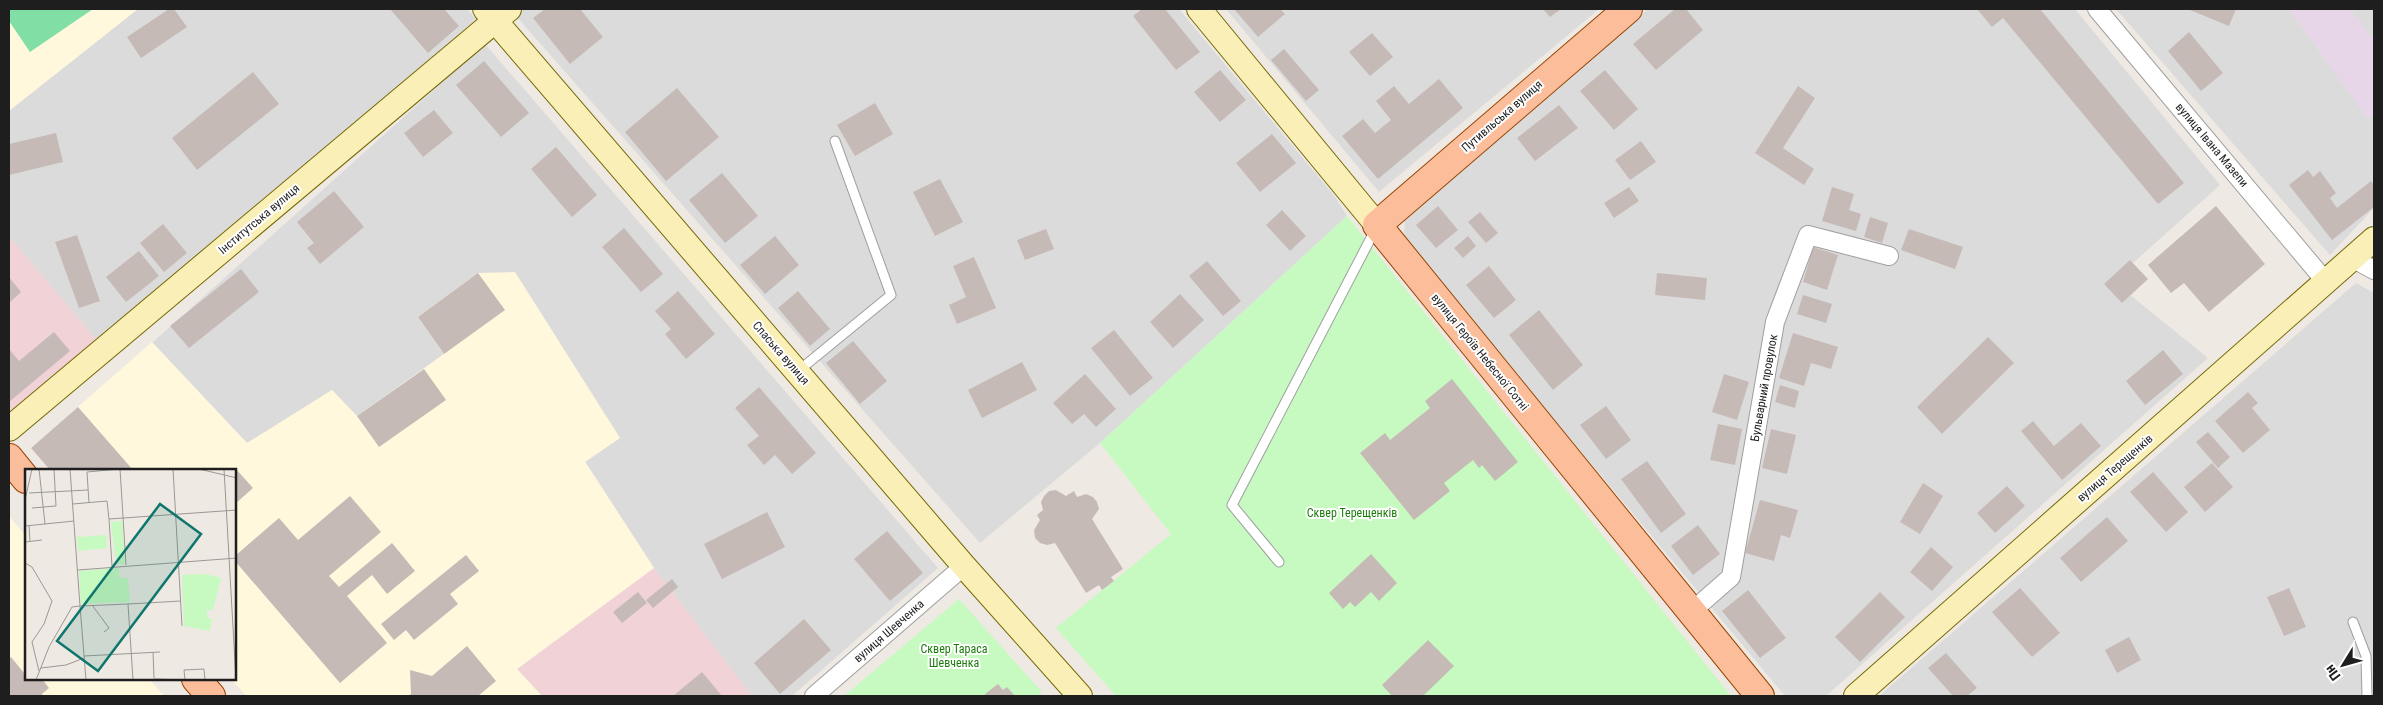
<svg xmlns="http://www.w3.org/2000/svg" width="2383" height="705" viewBox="0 0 2383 705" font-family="'Roboto Condensed',sans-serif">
<rect width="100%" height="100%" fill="#efe9e3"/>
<path fill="#dcdbdb" d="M9 9H467L476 19 99 343 9 236Z
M524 9H1179L1336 198 1347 216 1100 443 980 543 516 16Z
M1226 9H1599L1379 192Z
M1648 9H2075L2220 185 2113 281 2208 358 1826 696H1785L1404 239 1405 214Z
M2116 9H2289L2368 119 2374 113V208L2330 255Z
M2350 9H2374V41Z
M485 44 938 568 792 696H752L654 568 585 461 620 438 418 317 444 354 357 416 332 390 247 443 152 343Z
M2356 283 2374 293V696H1879Z"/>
<path fill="#f0d2d7" d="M9 236 99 343 9 415Z
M654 568 752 696H542L517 669Z"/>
<path fill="#e7d5e8" d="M2289 9H2350L2374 41V113L2368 119Z"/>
<path fill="#fff8dc" d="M9 9H138L9 111Z
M515 272 620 438 585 462 654 568 517 669 542 696H246L231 679H235V470H50L31 448 152 342 247 443 332 390 357 416 444 354 418 317 478 273Z
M9 516 26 536V679H149L164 696H9Z"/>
<path fill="#c7fac0" d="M1347 216 1731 696H1116L1056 628 1171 534 1100 443Z
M959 599 1041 691 1040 696H844Z"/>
<path fill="#81dfa6" d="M9 9H93L30 52 9 21Z"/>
<path fill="#c6bab7" d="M169 9H174L187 27 141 58 127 37Z
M390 9H444L459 26 428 53Z
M545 9H580L603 37 570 64 533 18Z
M1142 9H1165L1200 52 1176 70 1133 16Z
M1234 9H1280L1285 14 1258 37Z
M1543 9H1561L1550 17Z
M1675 9H1686L1703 30 1656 70 1633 44Z
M1977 9H2040L2184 183 2158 204 2003 18 1992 27Z
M2190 9H2236L2229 26 2190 10Z
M2189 32 2223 73 2201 91 2168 51Z
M1372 33 1393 57 1370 76 1349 52Z
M1284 49 1319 90 1306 101 1271 60Z
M484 61 529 113 501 137 456 85Z
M1220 70 1246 100 1220 122 1194 92Z
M1605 70 1638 109 1614 130 1580 91Z
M253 72 279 104 197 170 172 138Z
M1439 79 1463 108 1378 179 1342 136 1363 119 1375 133 1391 120 1376 101 1394 86 1409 104Z
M1798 86 1815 98 1783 148 1814 169 1804 185 1755 153Z
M677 88 719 137 666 181 625 132Z
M875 103 893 134 855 156 837 125Z
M1559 105 1578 128 1535 161 1517 138Z
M434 110 453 133 423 157 404 133Z
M56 133 63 162 9 175V144Z
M1272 134 1296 163 1260 192 1236 163Z
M1641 141 1656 162 1630 180 1615 160Z
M556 147 597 195 572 217 531 169Z
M2308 170 2313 177 2320 171 2336 193 2330 198 2337 208 2371 181 2374 185V207L2332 240 2289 185Z
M722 173 758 216 725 243 689 200Z
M940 179 963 222 935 236 913 192Z
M1629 187 1639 201 1614 218 1604 203Z
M1832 187 1854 194 1849 210 1861 214 1856 231 1822 221Z
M334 191 364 227 320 264 307 248 314 243 297 222Z
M1438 206 1458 230 1436 248 1416 225Z
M2216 206 2265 264 2209 312 2184 283 2171 293 2148 265Z
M1282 210 1306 236 1290 251 1266 225Z
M1480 212 1498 233 1486 243 1468 222Z
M1870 217 1888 223 1882 243 1864 237Z
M163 224 187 253 164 272 140 243Z
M624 228 663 274 641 292 602 247Z
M1046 229 1054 249 1025 260 1017 240Z
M1909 229 1963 247 1955 269 1901 250Z
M77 235 100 301 79 308 55 242Z
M775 236 799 265 765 294 740 265Z
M1468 236 1476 246 1463 258 1454 248Z
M1813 247 1838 255 1827 290 1803 282Z
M139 251 159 276 126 302 106 277Z
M974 257 996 308 957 324 949 305 966 297 953 266Z
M2130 260 2148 279 2122 303 2104 284Z
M1207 261 1241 301 1223 316 1189 276Z
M1489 266 1516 300 1494 318 1466 285Z
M241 269 259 292 189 348 170 326Z
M478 273 505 310 444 354 418 317Z
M1657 273 1707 278 1705 300 1655 295Z
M9 277 21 292 9 303Z
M678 291 715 334 686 359 665 334 671 329 655 311Z
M798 291 830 329 810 346 778 308Z
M1180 294 1204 320 1173 348 1150 322Z
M1803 295 1832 304 1826 323 1797 314Z
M1539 310 1583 365 1553 390 1509 335Z
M1114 330 1153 378 1130 396 1091 348Z
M54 332 70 351 9 402V349L19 361Z
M1793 333 1838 347 1831 369 1811 363 1804 386 1779 378Z
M1988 337 2014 363 1942 434 1917 407Z
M853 341 887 381 860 404 826 363Z
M2163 350 2183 374 2145 405 2126 381Z
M1022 362 1037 390 982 418 968 390Z
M424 369 446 400 379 447 357 416Z
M1085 374 1116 409 1096 427 1084 414 1072 424 1053 403Z
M1724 374 1749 382 1737 420 1712 412Z
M1452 379 1518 462 1495 481 1482 465 1479 468 1473 460 1444 483 1450 491 1414 520 1360 453 1385 433 1390 440 1430 408 1425 401Z
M1780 385 1799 391 1795 408 1775 402Z
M759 387 816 453 792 474 775 455 764 465 747 445 759 436 735 408Z
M2248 392 2258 403 2252 408 2270 430 2243 453 2215 421Z
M1606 406 1631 440 1606 459 1580 425Z
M78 407 133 470H50L31 448Z
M2033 421 2054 446 2081 423 2101 446 2062 480 2021 431Z
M1718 424 1742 429 1735 465 1710 460Z
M1771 429 1796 435 1787 474 1762 468Z
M2208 432 2230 457 2218 468 2196 442Z
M1647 461 1686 514 1661 533 1621 479Z
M2212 463 2233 487 2205 512 2184 487Z
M235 468 253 488 235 504Z
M2153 472 2188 512 2166 532 2130 492Z
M1923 483 1943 496 1920 534 1900 522Z
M2007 486 2025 506 1995 533 1977 513Z
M1056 490 1066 496 1074 491 1077 497 1086 494 1093 497 1097 502 1099 509 1092 519 1123 569 1111 577 1114 581 1102 590 1099 585 1086 593 1055 543 1047 545 1040 543 1035 538 1034 530 1040 520 1037 515 1043 510 1041 502 1044 496 1049 491Z
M350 496 381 532 329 576 339 587 392 543 415 571 387 594 372 575 347 596 387 643 340 683 235 561V556L279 518 298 540Z
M1760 500 1798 510 1790 538 1781 535 1774 561 1745 553Z
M767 512 785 547 722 579 704 544Z
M2107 517 2128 541 2081 582 2060 558Z
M1698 525 1720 554 1693 575 1671 546Z
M887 531 923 573 890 601 854 559Z
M1931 547 1953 567 1932 591 1910 572Z
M1371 554 1397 583 1379 601 1371 592 1355 607 1350 602 1343 609 1329 593Z
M466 555 479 571 450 594 458 604 414 640 406 630 394 640 381 624Z
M672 579 678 587 653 608 646 600Z
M2020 588 2060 633 2032 657 1992 612Z
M2289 588 2306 627 2284 636 2267 597Z
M1748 590 1786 638 1760 658 1722 611Z
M638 592 647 603 622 623 613 612Z
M1880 592 1905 617 1860 662 1835 637Z
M804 619 831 650 780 694 754 663Z
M2129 637 2141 660 2117 673 2105 650Z
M1428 640 1454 666 1423 696H1392L1382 685Z
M467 646 496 681 478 696H408L411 694 410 670 432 676Z
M1946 653 1977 688 1967 696H1953L1928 668Z
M11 657 24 673 26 672V679H42L49 688 42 694 43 696H9V659Z
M702 672 722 696H673Z
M998 684 1003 690 1007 687 1015 696H986L985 694Z"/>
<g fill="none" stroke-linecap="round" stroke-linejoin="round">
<defs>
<path id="lane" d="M797 372 891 295 835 141
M1279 562 1232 505 1375 230
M2353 622 2366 656 2367 696"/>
<path id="street" d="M2097 9 2326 282
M2352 258 2374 270
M1691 612 1731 577 1775 322 1808 235 1889 256
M814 696 964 566"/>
<path id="secondary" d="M485 9 964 566 1080 696
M1199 9 1377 225
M9 429 509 9
M1856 696 2374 239"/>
<path id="primary" d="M1628 9 1377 225 1760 696
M9 458 26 479
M196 679 211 696"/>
</defs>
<use href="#lane" stroke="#9f9f9f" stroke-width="11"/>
<use href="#street" stroke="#9f9f9f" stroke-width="20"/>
<use href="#secondary" stroke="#756904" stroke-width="26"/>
<use href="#primary" stroke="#974500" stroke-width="30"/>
<use href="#lane" stroke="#fff" stroke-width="9"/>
<use href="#street" stroke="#fff" stroke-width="18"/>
<use href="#secondary" stroke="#faefb6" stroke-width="24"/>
<use href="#primary" stroke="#fcbd9b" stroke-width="28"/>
</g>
<g text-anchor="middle" stroke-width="4" stroke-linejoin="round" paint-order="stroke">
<g font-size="12" fill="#1e1e1e" stroke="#fff">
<text transform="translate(1502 116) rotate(-41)" y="4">Путивльська вулиця</text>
<text transform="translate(2212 145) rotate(50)" y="4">вулиця Івана Мазепи</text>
<text transform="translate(259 219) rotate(-40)" y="4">Інститутська вулиця</text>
<text transform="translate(1480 352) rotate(51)" y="4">вулиця Героїв Небесної Сотні</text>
<text transform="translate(781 353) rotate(49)" y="4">Спаська вулиця</text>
<text transform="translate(1764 388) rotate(-80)" y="4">Бульварний провулок</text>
<text transform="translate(2115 468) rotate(-41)" y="4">вулиця Терещенків</text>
<text transform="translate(889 631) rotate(-41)" y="4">вулиця Шевченка</text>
</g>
<g font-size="12" fill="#1a7d0b" stroke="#fff">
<text x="1352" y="517">Сквер Терещенків</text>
<text x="954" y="653">Сквер Тараса<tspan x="954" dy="14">Шевченка</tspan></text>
</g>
</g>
<g transform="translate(25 469)">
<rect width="211" height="211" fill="#efe9e3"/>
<path d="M97 52 100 95H91L86 53ZM81 66 82 79 53 82 52 68ZM94 99V109H103L105 133 56 135 54 102ZM181 105 196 109 188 141H182V149L187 150 185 162 159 157 157 106Z" fill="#c7fac0"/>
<path fill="none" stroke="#9b9894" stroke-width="1" d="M14 0 20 55M45 0 55 137 103 135 108 211M95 0 101 96M148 0 157 157M174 0 212 9M199 0 211 211M4 24 63 21M0 31 7 0M64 34 62 3 94 0M48 35 82 32 84 50 212 41M7 39 31 37 29 0M84 50 87 97M4 56 5 72M0 57 49 52M0 73 17 71M0 94 7 98 27 132 19 155 7 173 14 202M53 101 212 89M103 135 156 132M67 136 84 159 79 163M128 183 129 209M59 187 135 183M16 199 41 196 59 189M129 210 160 211M11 211 24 178 47 138 55 137 61 211M160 211 159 201 179 200 180 211"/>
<path fill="#0f766e" fill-opacity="0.15" stroke="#0f766e" stroke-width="2.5" d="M135 35 176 65 73 202 32 172Z"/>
<rect width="211" height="211" fill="none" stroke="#1e1e1e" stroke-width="2.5"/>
</g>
<rect width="2383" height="705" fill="none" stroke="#1e1e1e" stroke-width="20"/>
<g transform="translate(2343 665) rotate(233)" stroke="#ffffff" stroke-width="4" paint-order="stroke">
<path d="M0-4L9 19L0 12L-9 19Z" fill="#1e1e1e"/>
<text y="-8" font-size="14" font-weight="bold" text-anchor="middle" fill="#1e1e1e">Пн</text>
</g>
</svg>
